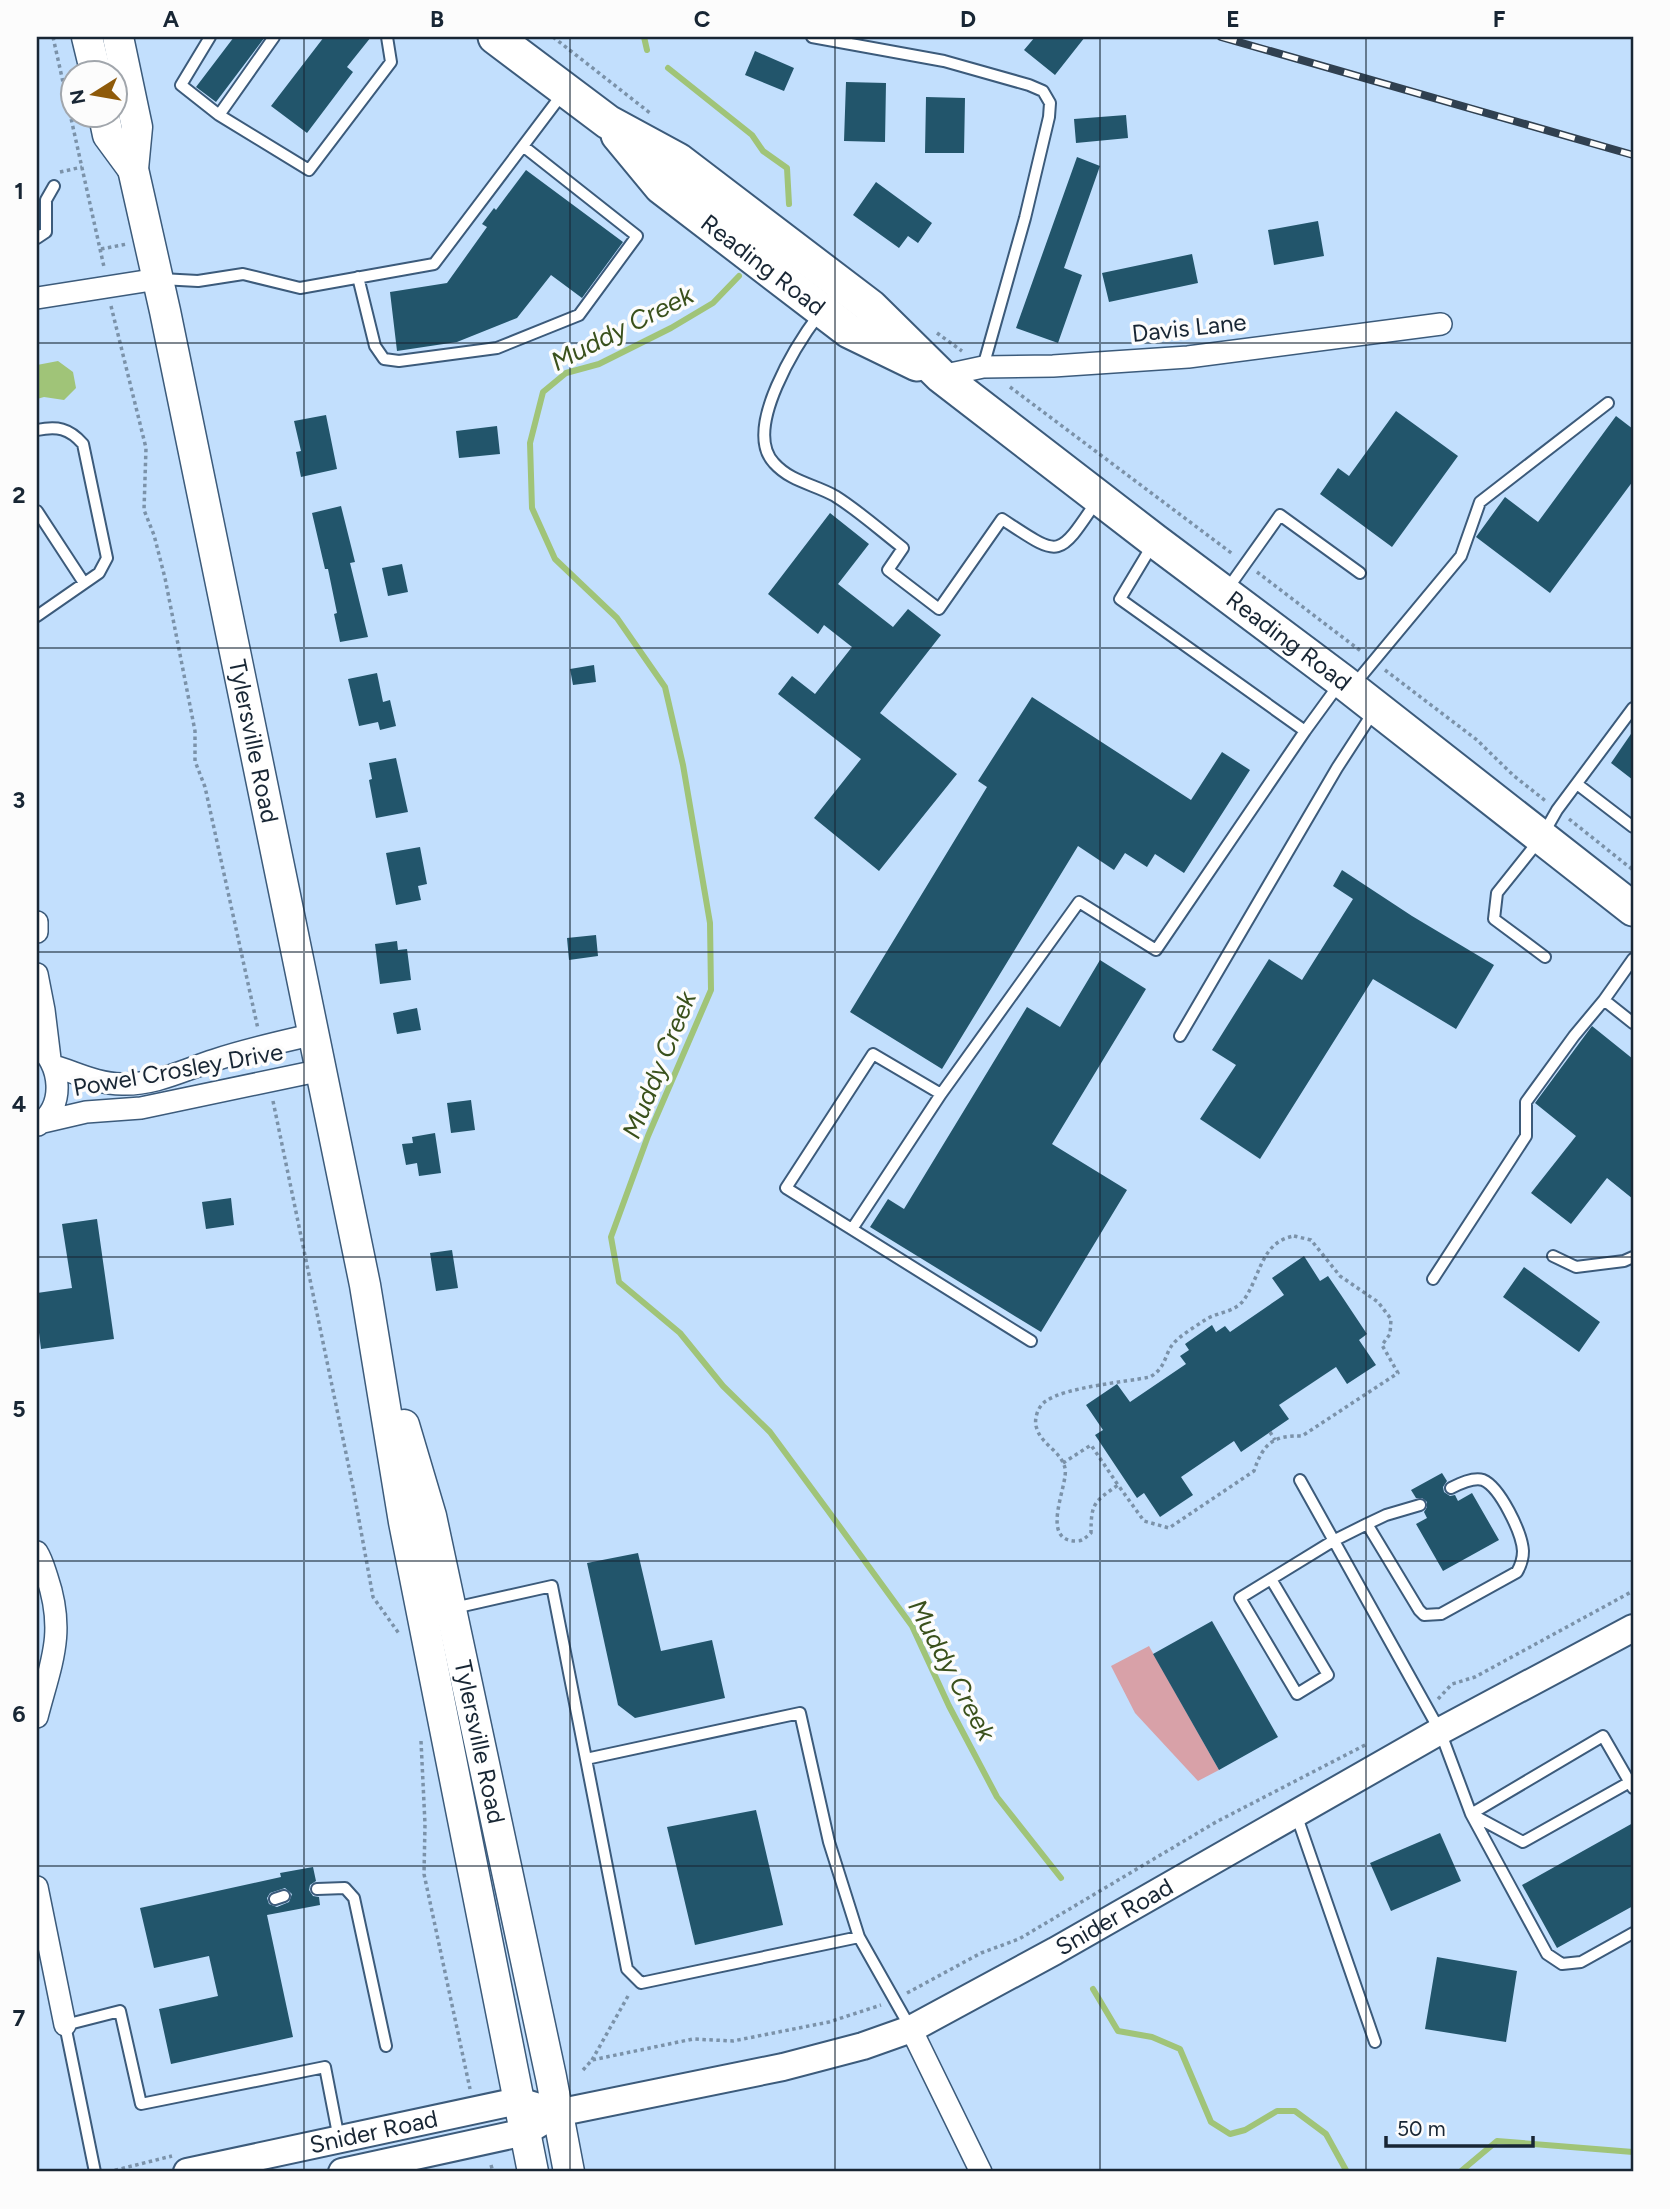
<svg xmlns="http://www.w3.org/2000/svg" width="1670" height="2209" viewBox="0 0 1670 2209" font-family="Figtree,sans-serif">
<rect width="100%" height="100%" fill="#c2dffd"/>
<path fill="#d8a1a8" d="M1149 1646 1219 1770 1198 1781 1135 1713 1111 1666Z"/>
<path fill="#a0c478" d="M58 361 73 372 76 388 64 400 44 397 37 399V365Z"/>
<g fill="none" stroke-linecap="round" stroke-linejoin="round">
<path stroke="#a0c478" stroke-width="6" d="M644 37 647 50
M668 68 752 135 763 151 787 168 789 204
M739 276 713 303 671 328 599 364 566 373 543 392 530 443 532 508 555 559 617 618 665 687 683 765 710 923 711 990 648 1136 611 1237 619 1282 680 1333 723 1386 770 1432 829 1512 912 1626 949 1706 997 1797 1061 1878
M1093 1989 1118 2031 1152 2037 1180 2049 1211 2122 1230 2134 1245 2130 1277 2111H1295L1326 2134 1347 2172
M1460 2172 1497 2141 1633 2152"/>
</g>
<path fill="#22556b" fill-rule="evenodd" d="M234 37H265L216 102 196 87Z
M324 37H371L347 67 353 72 307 133 271 106Z
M1035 37H1085L1055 75 1024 50Z
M755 51 794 68 784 91 745 75Z
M846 82 886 83 885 142 844 141Z
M926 97 965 98 964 153H925Z
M1126 115 1128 138 1076 143 1074 119Z
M1077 157 1100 166 1064 268 1082 275 1058 343 1016 328Z
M526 170 623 242 582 298 551 275 517 318 457 342 397 351 390 292 447 283 487 227 482 224 494 208 496 210Z
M876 182 932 223 918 243 908 236 899 248 853 215Z
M1318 221 1324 256 1274 265 1268 230Z
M1192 254 1198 283 1109 302 1102 273Z
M1396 411 1458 456 1392 547 1320 494 1338 468 1349 476Z
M326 415 337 469 301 477 296 452 301 451 294 421Z
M1616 416 1633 429V481L1550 593 1476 537 1505 497 1538 522Z
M497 426 500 454 459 458 456 431Z
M341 506 355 562 350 563 368 637 340 642 334 614 337 613 328 569H325L312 513Z
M830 513 869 544 838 584 893 627 908 609 941 635 880 713 957 774 879 871 814 818 861 759 778 694 792 676 815 694 852 647 824 625 818 634 768 594Z
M402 564 408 592 388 596 382 568Z
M594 665 596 682 573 685 570 669Z
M377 673 383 702 390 700 396 726 380 730 378 722 359 726 348 679Z
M1032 697 1191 800 1222 752 1250 770 1184 873 1155 854 1147 867 1125 853 1114 870 1078 846 942 1069 850 1012 987 787 978 781Z
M1633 731V780L1611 763Z
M396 758 408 812 376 818 369 780 372 779 369 763Z
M420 847 427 884 418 886 421 900 396 905 386 853Z
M1342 870 1412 916 1494 965 1456 1029 1373 979 1260 1159 1200 1119 1236 1065 1212 1050 1269 959 1302 980 1353 899 1333 886Z
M596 935 598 956 569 960 567 938Z
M397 941 398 950 407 949 411 980 380 984 375 944Z
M1100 960 1146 989 1052 1144 1127 1190 1041 1332 870 1227 888 1199 904 1209 1027 1007 1060 1027Z
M417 1008 421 1030 397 1034 393 1013Z
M1592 1026 1633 1059V1199L1607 1178 1571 1224 1531 1193 1576 1136 1535 1103Z
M471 1100 475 1130 451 1133 447 1103Z
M435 1133 441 1173 419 1176 417 1163 406 1165 402 1144 413 1143 412 1137Z
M231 1198 234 1225 206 1229 202 1202Z
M97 1219 114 1339 41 1349 37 1316V1293L72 1288 62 1224Z
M452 1250 458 1288 436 1291 430 1253Z
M1304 1256 1320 1281 1328 1276 1341 1295 1367 1334 1359 1340 1376 1365 1347 1384 1336 1367 1279 1405 1289 1419 1241 1452 1234 1441 1181 1477 1193 1495 1160 1517 1144 1493 1137 1498 1095 1435 1103 1430 1086 1405 1117 1384 1130 1402 1186 1364 1180 1356 1189 1350 1185 1344 1212 1325 1216 1332 1225 1326 1230 1332 1284 1295 1272 1278Z
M1524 1267 1600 1322 1579 1352 1503 1297Z
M1442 1473 1447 1481 1443 1487 1444 1492 1450 1496 1455 1495 1458 1501 1472 1493 1499 1540 1443 1571 1416 1524 1427 1518 1424 1512 1427 1507V1502L1422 1498H1416L1411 1490Z
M638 1553 661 1651 712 1640 725 1698 635 1718 618 1705 587 1563Z
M1212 1621 1278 1737 1219 1770 1153 1654Z
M756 1810 783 1925 695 1945 667 1827Z
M1633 1823V1906L1557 1948 1522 1885Z
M1440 1833 1461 1881 1391 1911 1370 1863Z
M313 1867 316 1881 310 1885 309 1890 313 1896 319 1897 320 1905 267 1915 293 2037 171 2064 159 2009 218 1996 209 1956 154 1968 140 1908 281 1877 280 1873ZM285 1888 292 1894 289 1902 277 1907 269 1904 267 1898 270 1893Z
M1437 1957 1517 1971 1506 2042 1425 2029Z"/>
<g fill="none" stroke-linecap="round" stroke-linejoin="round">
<defs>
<path id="service" d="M210 37 181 85 219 115 274 37
M812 37 944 61 1029 85 1043 91 1050 103 1049 117 1025 218 983 367
M219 115 309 170 391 62 387 37
M37 238 46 232V200L54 186
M358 277 375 346 384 359 399 361 497 348 579 315 637 236 523 146
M161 279 198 281 243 274 300 288 434 264 563 93
M820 313C798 342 742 429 774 463 791 482 814 484 835 496 859 511 881 531 903 548L888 570 939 609 1002 519C1060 557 1057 560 1096 502
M37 430C57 426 69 428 83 444L107 558 99 573 37 616
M37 511 84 583
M1153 544 1120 599 1305 731 1340 683
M1226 591 1280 515 1360 573
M1353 686 1461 556 1480 502 1608 403
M1577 784 1633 827
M1545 957 1494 919 1497 893 1541 838 1557 810 1633 708
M1633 959 1604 1000 1633 1023
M1180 1036 1337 768 1374 711
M941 1094 873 1054 786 1188 1031 1341
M852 1229 941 1094 1079 902 1156 950 1305 731
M1553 1256 1576 1267 1624 1261 1633 1257
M1433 1279 1526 1136V1102L1574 1036 1604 1000
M1300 1480 1440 1731 1471 1814 1547 1954 1562 1964 1581 1962 1633 1933
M1367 1524 1386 1515 1420 1505
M1271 1579 1328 1675 1297 1694 1240 1598 1333 1541 1367 1524 1419 1610 1424 1615 1441 1614 1517 1572C1521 1565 1523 1560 1523 1551 1522 1533 1500 1487 1483 1480 1473 1477 1459 1484 1451 1488
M454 1608 552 1586 586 1759
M1296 1814 1375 2042
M1471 1814 1603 1736 1633 1788
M1471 1814 1523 1842 1630 1782
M317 1889 345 1888 354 1898 386 2046
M275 1899 284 1896
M859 1937 641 1983 627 1969 586 1759 800 1713 829 1842 859 1937 911 2029
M95 2172 65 2025 120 2011 141 2104 325 2067 339 2139"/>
<path id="minor" d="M37 298 158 279
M941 376 983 367 1053 366 1188 357 1441 324
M37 922V932
M37 974 44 1010 50 1059
M37 1045C61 1065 66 1105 38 1125
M54 1066C77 1073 97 1084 122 1084 156 1085 183 1070 215 1060 248 1049 281 1042 315 1034
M43 1122 86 1112 141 1108 322 1070
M37 1552C42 1560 44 1568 47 1577 66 1633 51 1663 37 1717
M37 1887 65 2025
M911 2029 981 2172"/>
<g id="tertiary">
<path id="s1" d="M187 2172 518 2101 539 2107"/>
<path id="s2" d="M342 2172 525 2132 557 2113 783 2067 863 2046 911 2029 1055 1951 1440 1731 1633 1628"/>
</g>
<g id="secondary">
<path d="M87 37 96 74"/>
<path id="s3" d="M118 37 137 127 133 169 165 311 365 1285 404 1522 533 2172"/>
<path d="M104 116 108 135 133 169"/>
<path id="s4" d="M404 1425 431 1516 551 2077 569 2172"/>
</g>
<g id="primary">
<path id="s5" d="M495 37 608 122 678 160 871 307 941 376 1155 541 1342 681 1633 909"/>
<path id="s6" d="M618 135 661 187 849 331 917 364"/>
</g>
</defs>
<use href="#service" stroke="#3c5b7b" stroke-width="14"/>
<use href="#minor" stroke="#3c5b7b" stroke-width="24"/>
<use href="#tertiary" stroke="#3c5b7b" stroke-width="30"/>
<use href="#secondary" stroke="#3c5b7b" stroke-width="33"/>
<use href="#primary" stroke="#3c5b7b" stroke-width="37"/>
<path stroke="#7b92a9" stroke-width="3.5" stroke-dasharray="3.5 3.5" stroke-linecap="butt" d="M53 37 104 267
M553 37 650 113
M60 172 82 167
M101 249 127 244
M111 306 146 448 144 510 154 535 165 578 195 731V761L205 787 258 1029
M937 333 962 351
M1010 387 1234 555
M1257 572 1362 652
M1385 670 1477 740 1514 776 1547 802
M1569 819 1633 870
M273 1101 353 1487 373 1597 400 1635
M1294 1236 1311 1240 1340 1276 1378 1302 1391 1319 1390 1334 1382 1345 1398 1373 1302 1436C1273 1435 1263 1444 1254 1471L1169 1528 1144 1521 1118 1485C1094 1502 1091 1503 1091 1533 1086 1537 1083 1541 1077 1541 1038 1542 1069 1484 1065 1468 1061 1451 1042 1445 1037 1429 1033 1420 1038 1406 1046 1401 1066 1387 1125 1382 1150 1377 1169 1366 1163 1351 1178 1339 1186 1332 1196 1326 1205 1320 1217 1312 1233 1313 1243 1301 1261 1277 1260 1242 1294 1236Z
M1270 1432 1275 1440
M1063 1463 1091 1445 1118 1485
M1438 1699 1452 1684 1475 1677 1633 1591
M421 1741 425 1824 424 1874 470 2089
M907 1993 981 1953 1019 1939 1216 1822 1367 1744
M592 2060 628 1996
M583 2070 592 2060 693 2039 733 2041 829 2022 881 2005
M491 2165 493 2172
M108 2172 172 2156"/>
<use href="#service" stroke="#fff" stroke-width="10"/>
<use href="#minor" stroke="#fff" stroke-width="21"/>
<use href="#tertiary" stroke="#fff" stroke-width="26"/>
<use href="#secondary" stroke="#fff" stroke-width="30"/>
<use href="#primary" stroke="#fff" stroke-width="33"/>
<defs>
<path id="rail" d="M1221 37 1633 155"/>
</defs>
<use href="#rail" stroke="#304050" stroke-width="8"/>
<use href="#rail" stroke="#fcfcfc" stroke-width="5" stroke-dasharray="16" stroke-linecap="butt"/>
</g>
<path fill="none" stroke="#182634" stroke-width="2" stroke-opacity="0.55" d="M304 37V2172M570 37V2172M835 37V2172M1100 37V2172M1366 37V2172M37 343H1633M37 648H1633M37 952H1633M37 1257H1633M37 1561H1633M37 1866H1633"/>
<g text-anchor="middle" stroke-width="7" stroke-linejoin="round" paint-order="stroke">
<g font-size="24" fill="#182634" stroke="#fcfcfc">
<text dy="8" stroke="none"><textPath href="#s6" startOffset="196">Reading Road</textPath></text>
<text transform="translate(1189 328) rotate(-6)" y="8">Davis Lane</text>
<text dy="8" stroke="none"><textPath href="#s5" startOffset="999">Reading Road</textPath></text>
<text dy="8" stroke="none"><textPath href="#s3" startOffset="719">Tylersville Road</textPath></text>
<text transform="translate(178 1070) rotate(-10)" y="8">Powel Crosley Drive</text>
<text dy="8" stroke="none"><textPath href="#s4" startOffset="326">Tylersville Road</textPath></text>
<text dy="8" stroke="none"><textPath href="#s2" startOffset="821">Snider Road</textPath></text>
<text dy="8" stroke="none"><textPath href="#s1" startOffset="191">Snider Road</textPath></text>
</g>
<g font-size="26" font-style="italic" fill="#3a511c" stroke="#fcfcfc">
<text transform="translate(622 328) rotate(-27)" y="9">Muddy Creek</text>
<text transform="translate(659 1065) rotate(-68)" y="9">Muddy Creek</text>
<text transform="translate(952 1670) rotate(62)" y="9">Muddy Creek</text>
</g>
</g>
<rect width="1670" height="2209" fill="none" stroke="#fcfcfc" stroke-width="77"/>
<g transform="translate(94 94) rotate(259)"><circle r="33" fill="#fcfcfc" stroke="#a1a6ac" stroke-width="2"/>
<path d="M0-5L12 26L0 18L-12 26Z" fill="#8e5a0a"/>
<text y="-10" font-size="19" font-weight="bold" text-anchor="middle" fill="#182634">N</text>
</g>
<path d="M1386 2136v10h147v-10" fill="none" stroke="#182634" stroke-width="3.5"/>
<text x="1397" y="2136" font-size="21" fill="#182634" stroke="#fcfcfc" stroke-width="5" paint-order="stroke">50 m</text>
<rect x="38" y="38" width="1594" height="2132" fill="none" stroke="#182634" stroke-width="2.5"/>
<g font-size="23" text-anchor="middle" font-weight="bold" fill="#182634">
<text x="171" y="27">A</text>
<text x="437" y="27">B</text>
<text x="702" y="27">C</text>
<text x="968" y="27">D</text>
<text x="1233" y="27">E</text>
<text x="1499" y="27">F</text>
<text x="19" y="199">1</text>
<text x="19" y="503">2</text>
<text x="19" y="808">3</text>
<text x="19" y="1112">4</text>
<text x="19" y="1417">5</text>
<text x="19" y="1722">6</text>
<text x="19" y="2026">7</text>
</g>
</svg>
